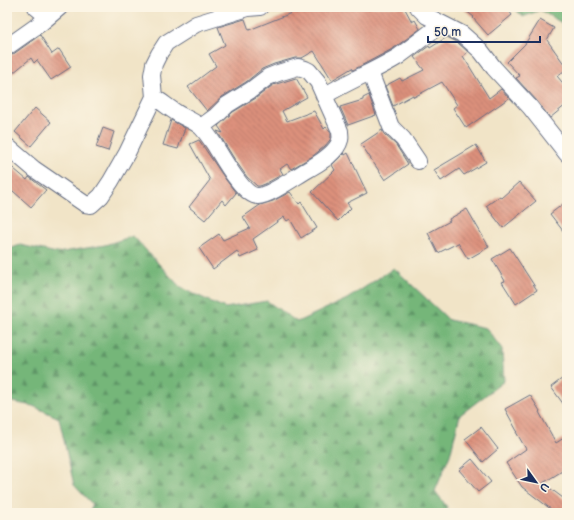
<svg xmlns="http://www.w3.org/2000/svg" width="574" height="520" viewBox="0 0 574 520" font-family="'Balsamiq Sans',sans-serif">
<defs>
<pattern id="forest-firs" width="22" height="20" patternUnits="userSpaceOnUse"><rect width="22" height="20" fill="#74b679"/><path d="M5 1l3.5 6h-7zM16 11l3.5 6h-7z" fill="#5e9466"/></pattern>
<pattern id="building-back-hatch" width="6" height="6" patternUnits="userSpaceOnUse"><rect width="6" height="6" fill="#dc907b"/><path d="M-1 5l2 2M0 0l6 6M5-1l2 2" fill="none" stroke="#b27668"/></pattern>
</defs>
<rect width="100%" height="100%" fill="#fcf5e5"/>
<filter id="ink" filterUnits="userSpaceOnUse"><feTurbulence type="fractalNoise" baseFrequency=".025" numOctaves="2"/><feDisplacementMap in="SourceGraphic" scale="8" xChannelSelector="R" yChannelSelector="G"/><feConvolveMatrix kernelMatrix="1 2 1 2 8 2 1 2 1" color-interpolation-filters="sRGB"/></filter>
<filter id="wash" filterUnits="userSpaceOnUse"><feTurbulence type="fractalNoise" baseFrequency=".012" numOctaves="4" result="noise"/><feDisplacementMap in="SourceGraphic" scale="16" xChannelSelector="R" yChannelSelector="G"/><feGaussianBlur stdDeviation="0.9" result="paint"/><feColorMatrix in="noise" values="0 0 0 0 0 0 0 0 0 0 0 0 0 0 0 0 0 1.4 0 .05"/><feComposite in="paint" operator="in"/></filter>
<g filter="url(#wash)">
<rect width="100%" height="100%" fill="#f1e4c7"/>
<path fill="url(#forest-firs)" stroke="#48726c" d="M513 7H567V36L562 23 540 10 523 17Z
M133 236 181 288 225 308 267 301 297 322 347 299 394 268 449 320 486 328 502 349 504 381 460 415 450 455 435 491 447 507 444 513H90L92 504 74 485 59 418 33 406 7 401V250L20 245 57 253 105 245Z"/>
<g id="blocks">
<path fill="url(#building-back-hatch)" d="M300 7H404L412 22 415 20 420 29 394 48 385 53 353 70 352 68 332 80 314 51 302 58H295L274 64 262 69 246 82 222 97 207 111 188 87 216 66 209 54 225 45 218 27 245 19 249 30 289 14Z
M461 7H506L512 15 488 35 473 18 474 17Z
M540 20 554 28 547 40 567 68V69L557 76 567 88V104L550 118 537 101 516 78 520 76 507 62 525 44Z
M40 35 52 54 59 49 71 67 51 80 37 60 34 63 31 58 7 78V56L12 55Z
M447 37 457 42 468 52 463 56 489 98 501 89 509 98 466 128 453 108 457 105 442 82 414 97 413 95 393 106 385 86 400 78 402 81 424 70 414 57 429 46 430 48Z
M296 78 307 97 282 111 287 121 314 111 324 129 326 127 331 133V137L330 140 325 146 313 156 291 169 287 164 280 169 283 174 265 184 260 186H257L247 177 235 160 217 131 223 133 218 126 233 112 256 98 273 85Z
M369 95 376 115 348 125 340 107 363 100V98Z
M35 108 51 122 31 146 15 132Z
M171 120 185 128 178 149 163 145Z
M103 128 114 132 108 151 96 147Z
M382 130 384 134 396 145 408 164 385 180 361 144Z
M199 140 226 180 236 193 226 205 222 200 205 220 189 207 210 180 190 144Z
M476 145 486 162 464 175 459 169 441 181 434 170Z
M344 153 345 155 348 153 367 193 347 203 351 208 338 221 312 192 335 170 332 165Z
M7 163 27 180 29 177 38 184 46 190 31 207 13 191 7 198Z
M519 182 536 201 503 228 486 206 500 196 501 198Z
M290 192 299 204 301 202 317 228 301 238 290 219 287 221 284 217 253 239 258 250 240 258 237 251 213 269 199 248 219 234 223 240 250 228 243 217 260 205 273 201Z
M567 201V236L550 214Z
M467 209 489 247 468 259 458 243 438 253 428 233 450 221 449 219Z
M510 248 537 290 516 304 502 282 505 281 492 259Z
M567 375V409L551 387Z
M530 395 540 411 539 412 556 443 567 436V468L543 483 567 501V513H556L522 487 506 463 526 449 516 432 517 431 505 409Z
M481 427 498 449 483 462 465 439Z
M472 459 491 482 478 492 459 470Z"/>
</g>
</g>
<g filter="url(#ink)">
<use href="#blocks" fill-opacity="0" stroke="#666e83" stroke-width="1"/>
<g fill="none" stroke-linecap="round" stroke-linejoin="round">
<defs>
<path id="minor" d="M36 7 48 17
M418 7 427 16 462 34 471 42 481 51 494 68 530 107 567 154
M7 47 41 23 60 7
M370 72 391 127 403 139 418 161
M324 96C348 81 375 71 399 56 413 46 427 35 441 24
M154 97C162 102 169 108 177 113 185 118 194 121 201 127 206 132 210 138 214 144 221 155 244 197 258 196 269 196 298 175 309 169 319 163 337 153 340 140 341 138 340 134 340 131L318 82 309 71 305 69 298 67 278 73 268 77 251 90 227 105 216 116 201 127
M7 146 34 169 85 204 91 205 101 196 111 181 127 153 154 97 152 75 154 64 159 54 166 43 196 24 248 8 260 7"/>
</defs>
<use href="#minor" stroke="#666e83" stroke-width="18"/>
<use href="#minor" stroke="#fff" stroke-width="16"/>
</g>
</g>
<rect width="574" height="520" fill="none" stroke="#fcf5e5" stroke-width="24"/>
<g transform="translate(536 482) rotate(123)" stroke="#fcf5e5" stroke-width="3" paint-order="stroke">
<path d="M0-3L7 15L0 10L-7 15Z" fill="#1b2f5e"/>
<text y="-6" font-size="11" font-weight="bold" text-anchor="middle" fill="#1b2f5e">U</text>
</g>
<path d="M428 36v6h112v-6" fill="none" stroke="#1b2f5e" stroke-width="2"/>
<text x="434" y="36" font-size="12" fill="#1b2f5e" stroke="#fcf5e5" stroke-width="3" paint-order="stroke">50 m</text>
</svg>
